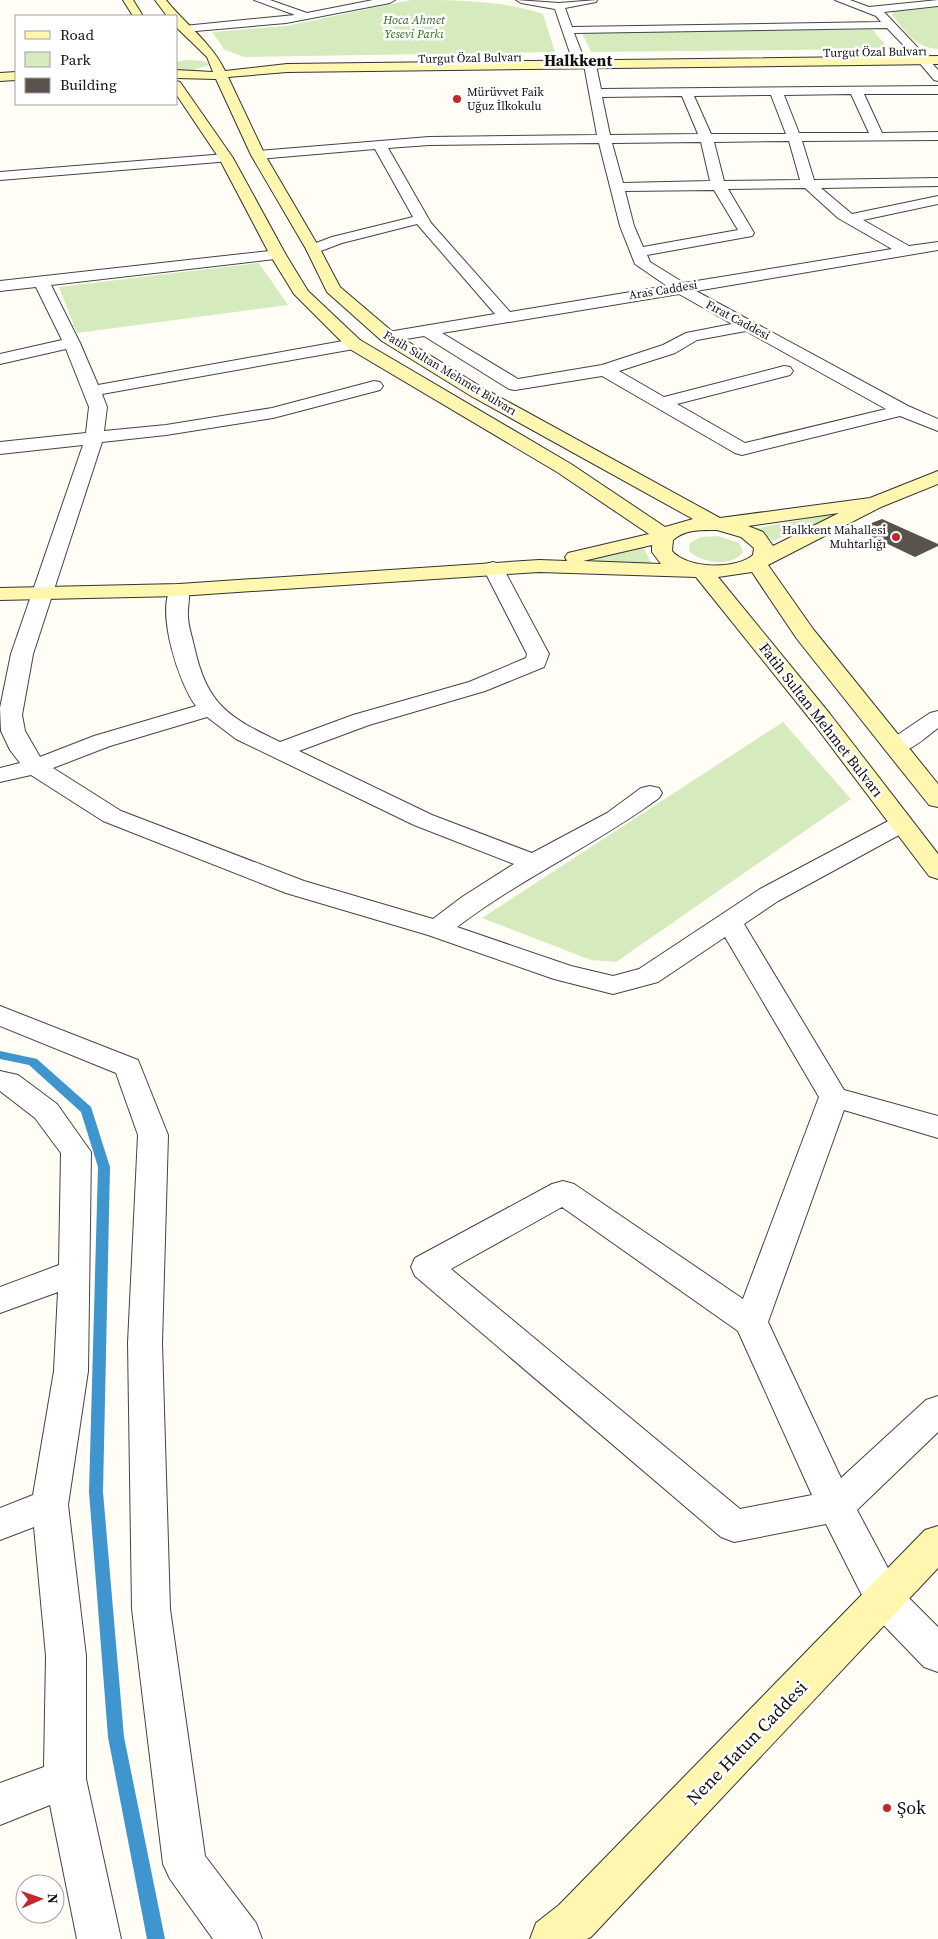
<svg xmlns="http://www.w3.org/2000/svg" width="938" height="1939" viewBox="0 0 938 1939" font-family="'Source Serif 4',serif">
<rect width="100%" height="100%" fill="#fffdf5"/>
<path fill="#d5ebbd" d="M411 0C455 0 502 0 543 14L555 52 244 57 225 50 212 32 286 26Z
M938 6V49C914 47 906 32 892 15L894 11Z
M872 29 889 49 591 52 582 33Z
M187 60 204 61 210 65 193 70 176 69V62Z
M259 263 288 305 77 333 59 287Z
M844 512 773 541 753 529Z
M718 536 739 543 743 552C732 568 701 563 689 551L690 543 701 537Z
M643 546 651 563 566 564Z
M783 722 851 799 616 962 591 960 482 918Z"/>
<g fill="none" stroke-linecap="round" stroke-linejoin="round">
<path fill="#3f96cf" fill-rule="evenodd" d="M0 1051 37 1059 91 1107 110 1167 103 1492 124 1737 165 1939H147L108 1737 89 1492 98 1167 81 1112 29 1065 0 1059Z"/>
</g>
<path fill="#5a524d" d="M882 519 938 544V546L915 557 856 529Z"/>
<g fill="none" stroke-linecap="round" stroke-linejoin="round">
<defs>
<path id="street" d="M254 0H270L307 13 373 0H395L390 3 286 23 184 32 178 29 184 26 295 15Z
M516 0 559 3 597 0 596 2 565 8 572 27 881 22 876 16 835 0H850L869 7 938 0V6L884 12 920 50V54H912L887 28 574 33 583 56 577 59 571 56 555 9 521 3Z
M924 57 928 59 938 70V81L934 80 918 61Z
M590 61 596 65 601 89 938 86V94H864L882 133 938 132V140L802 141 814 180 938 178V186L821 188 852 214 938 196V204L863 220 909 246 938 242V250L696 291 908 406 938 419V431L900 416 742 455 735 453 602 376 515 390 509 389 424 336 388 342 382 341 380 337 382 333 388 332 495 314 417 224 342 243 318 252H308L306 249 308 246 332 237 413 217 375 149 258 159 251 155 258 151 429 137 597 135 584 65ZM851 94 869 133H799L784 95ZM771 95 786 134H711L694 96ZM682 96 698 134 610 135 602 97ZM789 141 800 180 724 181 714 142ZM701 142 710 181 623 183 612 143ZM599 143 620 226 635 264 667 286 510 312 431 223 388 148 429 145ZM805 188 838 218 892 249 684 283 650 262 647 255 752 236 754 233 728 189ZM714 190 738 230 643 247 634 226 625 191ZM679 294 732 324 686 333 663 345 602 365 518 379 442 333ZM746 331 886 409 745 443 677 404 790 375 793 371 790 367 784 366 664 397 619 371 675 353 697 340Z
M226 154 233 158 231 161 0 180V172Z
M278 250 286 255 283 258 51 285 80 343 98 385 354 339 360 340 362 344 360 348 354 349 102 394 107 407 104 431 166 425 272 408 374 381 380 382 383 386 380 390 273 418 166 435 102 442 33 654 22 715 25 731 40 757 94 736 196 706C179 684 155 610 172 586L179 584 186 586C192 594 187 606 188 616 188 626 192 636 194 646 207 705 228 717 280 742L353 715 469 682 526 658 527 654 483 568 486 564 493 562 500 564 503 568 549 654 544 667 485 691 369 725 299 751 432 815 532 853 607 813 641 788 650 786 659 788 662 793 659 798C594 846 521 878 457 927L571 966 613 976 639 969 760 889 892 819 901 817 910 819 913 824 910 829 778 901 744 924 844 1090 938 1116V1138L844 1110 768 1322 841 1478 926 1400 938 1396V1432L857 1510 898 1587 938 1627V1672L924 1667 870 1611 826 1524 734 1542 721 1537 415 1276 411 1267 415 1258 552 1184 563 1181 574 1184 743 1299 819 1097 725 937 658 982 613 994 554 979 428 935 286 893 103 821 31 775 0 782V768L20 763 10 750 1 731 0 708 11 654 83 445 0 454V442L86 433 89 407 66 349 0 364V354L62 340 36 287 0 291V281ZM207 717 236 739 414 825 514 864 462 897 433 919 304 881 121 811 53 768 110 746ZM562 1207 738 1331 812 1495 740 1509 451 1269Z
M938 711V728C923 739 906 757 887 752L883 747 887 742 930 713Z
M0 1006 138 1060 168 1135 162 1343 170 1609 205 1856 256 1923 262 1939H213L170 1879 163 1864 132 1609 128 1343 138 1135 116 1073 0 1026Z
M0 1071 18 1075 57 1104 91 1152 88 1371 68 1505 86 1656V1779L121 1939H77L50 1805 0 1825V1783L44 1767 46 1656 34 1527 0 1540V1508L33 1495 54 1371 58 1292 0 1313V1287L59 1265 61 1153 35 1118 0 1091Z"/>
<path id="secondary" d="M123 0H133L143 16H133Z
M155 0H166C184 23 212 43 225 71L287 64 938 56V64L287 72 228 77 265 155 320 249 340 287 394 333 483 388 720 518 870 498 938 471V484L881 507 768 565 813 629 938 784V807L929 805 797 639 752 572 718 577 830 714 938 854V879L929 876 814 724 696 577 539 572 179 596 0 600V588L179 584 539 560 567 561 565 557 568 553 649 534 557 472 348 348 294 294 270 255 219 158 176 94V81L180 82 233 158 286 255 308 291 360 340 571 464 665 527 693 519 471 396 382 341 327 292 306 249 251 155 216 79 176 78V70L213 72 207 57 176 27V16H167ZM839 513 773 546 763 532 748 526ZM717 530 741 537 754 548 753 555C736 570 687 569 672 551L673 540C685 529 701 530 717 530ZM652 545V552L661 564 583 561Z
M16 72V80L0 81V73Z
M938 1526V1568L591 1937 587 1939H530L536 1923 559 1905 925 1530Z"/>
</defs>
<use href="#street" stroke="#444" stroke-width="2"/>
<use href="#secondary" stroke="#333" stroke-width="2"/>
<use href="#street" fill="#fff" fill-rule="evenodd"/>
<use href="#secondary" fill="#fff6b0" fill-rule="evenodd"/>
</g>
<g fill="#c4262e" stroke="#fff" stroke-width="2">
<circle cx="457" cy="99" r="5"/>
<circle cx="896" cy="537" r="5"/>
<circle cx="887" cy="1808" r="5"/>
</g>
<g text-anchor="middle" stroke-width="5" stroke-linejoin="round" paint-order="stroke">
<g font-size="12" font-style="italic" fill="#2f6b1f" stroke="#fff">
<text x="414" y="24">Hoca Ahmet<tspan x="414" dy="14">Yesevi Parkı</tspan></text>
</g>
<g font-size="12" fill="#111" stroke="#fff">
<text transform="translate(875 52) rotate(-1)" y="4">Turgut Özal Bulvarı</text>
<text transform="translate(470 58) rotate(-1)" y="4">Turgut Özal Bulvarı</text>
<text transform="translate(663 290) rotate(-9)" y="4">Aras Caddesi</text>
<text transform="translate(738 320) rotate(28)" y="4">Fırat Caddesi</text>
<text transform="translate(450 373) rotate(31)" y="4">Fatih Sultan Mehmet Bulvarı</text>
</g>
<g font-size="12" fill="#111" stroke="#fff" text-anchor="start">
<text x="467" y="96">Mürüvvet Faik<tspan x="467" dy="14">Uğuz İlkokulu</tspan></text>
<text x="886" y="534" text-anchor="end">Halkkent Mahallesi<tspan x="886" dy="14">Muhtarlığı</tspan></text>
</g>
<g font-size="15" fill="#111" stroke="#fff">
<text transform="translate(821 720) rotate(52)" y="5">Fatih Sultan Mehmet Bulvarı</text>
</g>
<g font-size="16" font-weight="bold" fill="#111" stroke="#fff">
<text x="578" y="66">Halkkent</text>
</g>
<g font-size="18" fill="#111" stroke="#fff">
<text transform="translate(747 1743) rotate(-46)" y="6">Nene Hatun Caddesi</text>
</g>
<g font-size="18" fill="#111" stroke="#fff" text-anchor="start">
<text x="897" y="1814">Şok</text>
</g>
</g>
<rect x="15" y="15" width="162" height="90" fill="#ffffff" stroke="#a0a0a0"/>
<rect x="25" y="31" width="25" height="8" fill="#fff6b0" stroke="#a0a0a0"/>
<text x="60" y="40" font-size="15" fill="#111111">Road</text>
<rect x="25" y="52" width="25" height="15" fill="#d5ebbd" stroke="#a0a0a0"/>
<text x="60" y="65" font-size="15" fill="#111111">Park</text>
<rect x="25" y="78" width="25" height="15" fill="#5a524d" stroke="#a0a0a0"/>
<text x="60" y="90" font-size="15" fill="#111111">Building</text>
<g transform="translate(40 1899) rotate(88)"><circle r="24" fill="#ffffff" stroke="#a0a0a0"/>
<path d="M0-4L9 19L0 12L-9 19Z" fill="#c4262e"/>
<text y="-8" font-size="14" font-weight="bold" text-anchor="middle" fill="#111111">N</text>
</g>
</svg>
